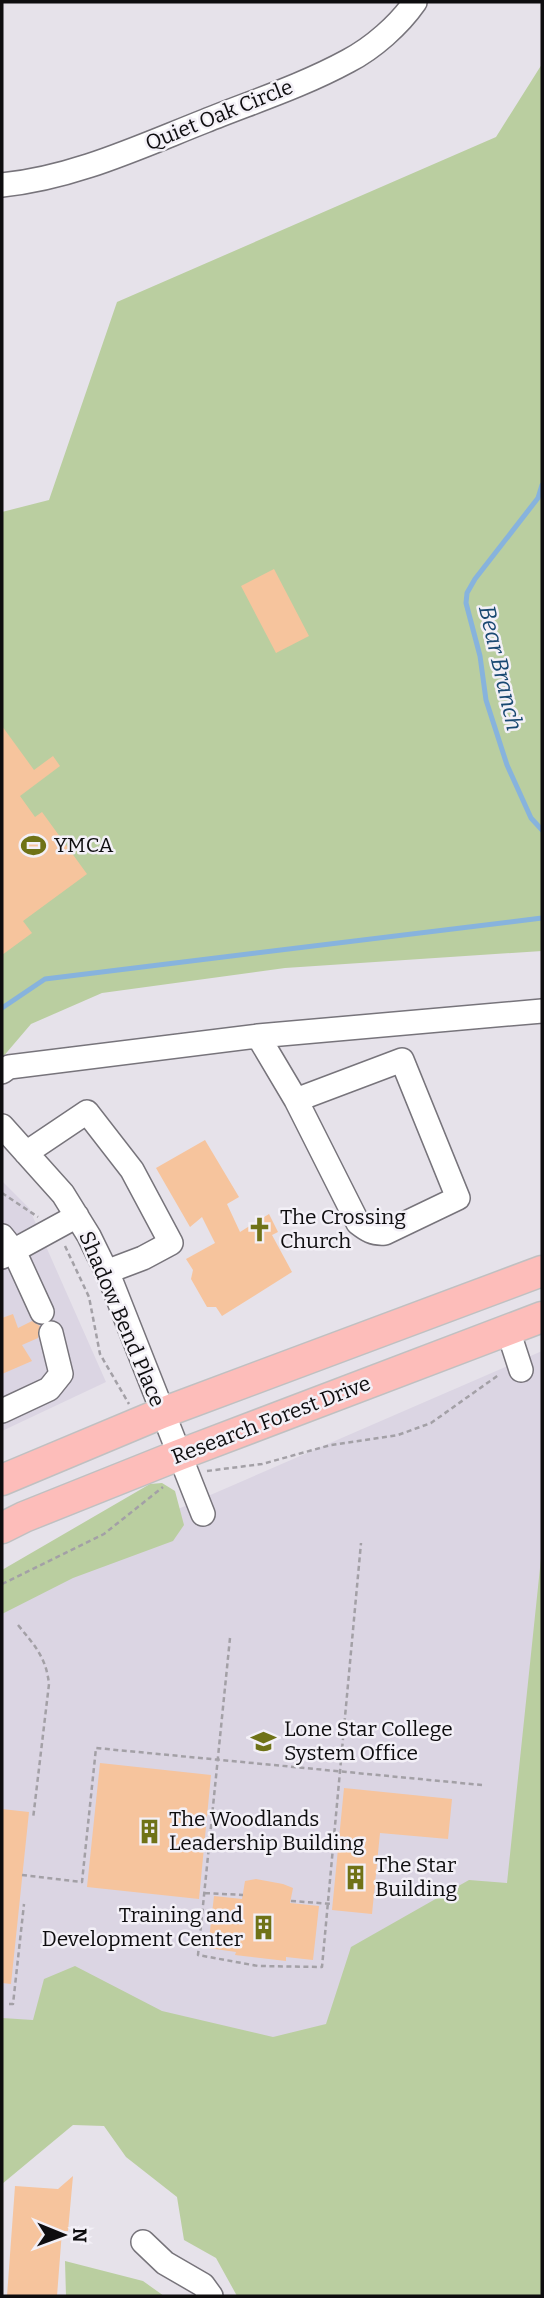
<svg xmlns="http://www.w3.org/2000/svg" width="544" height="2298" viewBox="0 0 544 2298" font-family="Bitter,serif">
<rect width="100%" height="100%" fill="#e6e2ea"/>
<path fill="#dbd5e3" d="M2 1181 29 1208 106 1382 2 1431Z
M542 1351V1594L510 1887 324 2078 2 2051V1591L109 1539Z"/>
<path fill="#bacea0" d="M542 64V951L285 968 102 993 31 1024 2 1058V512L49 500 117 302 496 137Z
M162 1483 175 1491 184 1525 173 1541 73 1578 2 1614V1570L150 1484Z
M542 1549V2296H237L216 2258 184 2240 177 2197 126 2157 104 2126 73 2125 2 2184V2018L33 2020 44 1979 75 1966 162 2011 273 2037 326 2024 351 1947 469 1880 507 1883Z
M65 2261 143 2281 164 2296H66Z"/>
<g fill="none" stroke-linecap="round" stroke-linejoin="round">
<path stroke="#87b3dd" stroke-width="5" d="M542 485 538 498 475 579 467 593 466 603 480 656 486 700 507 765 531 818 542 830
M2 1008 45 979 542 918"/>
</g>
<path fill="#f6c49d" d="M274 569 309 636 276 653 241 586Z
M2 726 34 770 53 756 60 766 20 796 35 817 42 812 87 874 23 921 32 933 2 955Z
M205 1140 239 1197 227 1204 240 1232 269 1214 278 1232 272 1235 292 1272 222 1316 216 1307H207L191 1279 193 1270 186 1259 215 1243 202 1217 190 1227 156 1168Z
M13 1314 18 1328 32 1321 40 1326 38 1338 22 1345 32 1361 2 1374V1318Z
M100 1763 211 1775 199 1899 87 1887Z
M344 1788 452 1799 448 1839 380 1833 372 1914 332 1910Z
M2 1809 29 1812 11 1984 2 1983Z
M256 1879 283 1884 293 1888 290 1903 319 1906 313 1960 286 1957V1961L235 1955 236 1952 208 1948 214 1896 242 1899 245 1881Z
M73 2176 68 2231H62L57 2296H7L15 2186 58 2189Z"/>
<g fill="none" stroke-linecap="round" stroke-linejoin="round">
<defs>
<path id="minor" d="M2 185C73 178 139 147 205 121 252 102 302 86 348 61 373 48 399 25 415 2
M258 1036 296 1100 358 1223C367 1230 373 1234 385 1233L458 1198 402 1060 296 1100
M2 1072 9 1067 258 1036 542 1011
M2 1126 63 1194 89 1236 111 1281 203 1514
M26 1153 87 1112 132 1170 171 1243 143 1258 106 1272
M2 1236 14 1251 42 1312
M2 1257 77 1216
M508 1330 521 1370
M2 1411 49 1389 61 1374 51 1333
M143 2242 165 2263 203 2285 211 2296"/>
<path id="major" d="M2 1480 162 1413 542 1271
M2 1528 24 1517 179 1455 542 1317"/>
</defs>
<use href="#minor" stroke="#77747b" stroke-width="26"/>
<use href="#major" stroke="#c0c0c1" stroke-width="33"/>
<path stroke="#a3a0a6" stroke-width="2.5" stroke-dasharray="5 3.5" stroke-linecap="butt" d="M2 1193 38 1217
M65 1246 89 1297 100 1354 129 1404
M207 1471 262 1464 331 1445 398 1435 431 1423 500 1374
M2 1584 104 1534 163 1487
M18 1625C35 1646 46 1657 49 1684L33 1819
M230 1638 198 1955 258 1966 322 1967 361 1543
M22 1875 82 1882 96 1748 482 1785
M205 1893 243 1895
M291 1901 332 1904
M9 2004H13L24 1904"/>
<use href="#minor" stroke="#fff" stroke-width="23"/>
<use href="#major" stroke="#fdbdba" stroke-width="30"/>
</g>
<defs>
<symbol id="stadium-bare" viewBox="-9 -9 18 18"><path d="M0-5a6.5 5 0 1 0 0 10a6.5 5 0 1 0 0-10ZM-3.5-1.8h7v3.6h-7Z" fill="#6f7217" stroke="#f3f0f7" stroke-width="2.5" paint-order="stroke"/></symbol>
<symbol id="church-bare" viewBox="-9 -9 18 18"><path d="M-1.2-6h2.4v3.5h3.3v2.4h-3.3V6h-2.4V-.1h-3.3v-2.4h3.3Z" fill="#6f7217" stroke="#f3f0f7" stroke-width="2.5" paint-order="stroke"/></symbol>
<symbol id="university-bare" viewBox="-9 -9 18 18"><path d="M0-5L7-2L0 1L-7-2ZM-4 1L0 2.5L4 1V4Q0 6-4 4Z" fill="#6f7217" stroke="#f3f0f7" stroke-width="2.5" paint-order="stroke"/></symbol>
<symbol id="building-bare" viewBox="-9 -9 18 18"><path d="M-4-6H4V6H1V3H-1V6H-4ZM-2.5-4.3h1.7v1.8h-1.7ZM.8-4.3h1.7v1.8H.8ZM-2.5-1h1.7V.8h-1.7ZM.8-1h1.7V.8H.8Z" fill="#6f7217" stroke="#f3f0f7" stroke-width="2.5" paint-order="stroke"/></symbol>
</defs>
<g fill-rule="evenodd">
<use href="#stadium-bare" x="16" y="828" width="35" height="35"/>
<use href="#church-bare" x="242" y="1212" width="35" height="35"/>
<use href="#university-bare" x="246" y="1724" width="35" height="35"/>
<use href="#building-bare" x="132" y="1814" width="35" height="35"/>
<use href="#building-bare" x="338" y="1860" width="35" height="35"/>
<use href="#building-bare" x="246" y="1910" width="35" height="35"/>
</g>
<g text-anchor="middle" stroke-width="5" stroke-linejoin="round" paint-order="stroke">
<g font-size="21" fill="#0e0d0f" stroke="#f3f0f7">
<text transform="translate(219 115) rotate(-22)" y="7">Quiet Oak Circle</text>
<text transform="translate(122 1319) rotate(67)" y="7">Shadow Bend Place</text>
<text transform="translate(271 1420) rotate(-21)" y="7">Research Forest Drive</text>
</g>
<g font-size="21" fill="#0e0d0f" stroke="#f3f0f7" text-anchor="start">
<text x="54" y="852">YMCA</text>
<text x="280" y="1224">The Crossing<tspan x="280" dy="24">Church</tspan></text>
<text x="284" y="1736">Lone Star College<tspan x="284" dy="24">System Office</tspan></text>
<text x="169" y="1826">The Woodlands<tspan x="169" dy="24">Leadership Building</tspan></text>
<text x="375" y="1872">The Star<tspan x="375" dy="24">Building</tspan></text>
<text x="243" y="1922" text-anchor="end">Training and<tspan x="243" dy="24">Development Center</tspan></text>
</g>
<g font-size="23" font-style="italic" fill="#184871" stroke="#f3f0f7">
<text transform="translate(501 668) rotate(77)" y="8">Bear Branch</text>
</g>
</g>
<rect width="544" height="2298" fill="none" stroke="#0e0d0f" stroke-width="7"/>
<g transform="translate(63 2235) rotate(91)" stroke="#f3f0f7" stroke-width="5" paint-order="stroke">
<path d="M0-5L12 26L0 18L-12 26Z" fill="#0e0d0f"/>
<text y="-10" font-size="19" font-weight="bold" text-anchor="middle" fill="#0e0d0f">N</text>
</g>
</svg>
